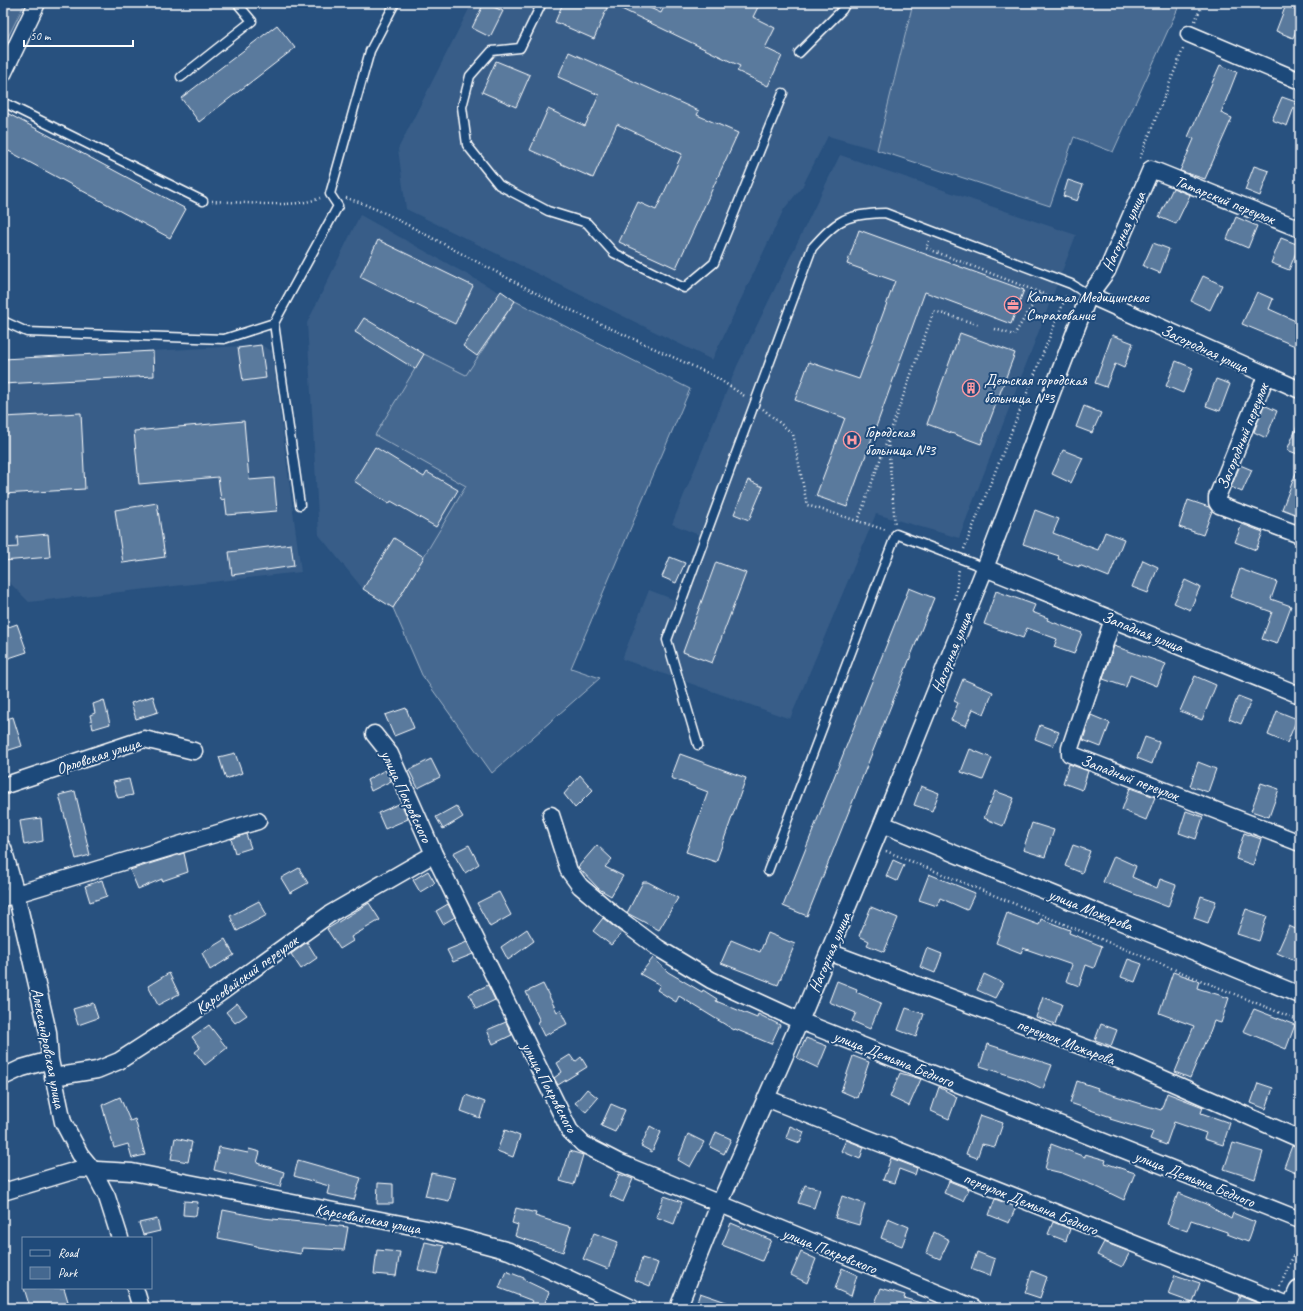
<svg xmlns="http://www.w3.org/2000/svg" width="1303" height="1311" viewBox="0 0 1303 1311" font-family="Caveat,sans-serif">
<rect width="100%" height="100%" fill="#28517f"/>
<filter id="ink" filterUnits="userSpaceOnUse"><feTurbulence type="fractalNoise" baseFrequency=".025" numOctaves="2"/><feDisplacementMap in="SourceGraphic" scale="8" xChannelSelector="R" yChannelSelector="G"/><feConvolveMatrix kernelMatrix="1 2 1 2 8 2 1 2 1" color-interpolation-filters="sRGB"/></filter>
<g filter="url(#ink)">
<path fill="#375d88" d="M472 3H913L877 150 828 136 802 187 784 209 712 360 406 209 398 149Z
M840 155 1076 235 959 538 876 514 790 719 622 659 649 590 675 600 699 535 672 524 737 366Z
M360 215 515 301 466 375 375 435 466 486 393 608 363 589 319 535 307 323Z
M261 345 272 351 301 572 29 602 3 576V359Z"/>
<path fill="#446890" stroke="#a2b4c8" d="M3 3H25L3 47Z
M913 3H1170L1179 6 1113 152 1074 137 1050 206 877 150Z
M515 301 690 389 571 668 600 678 492 773 422 675 393 608 466 486 375 435 424 354 466 375Z"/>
<path fill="#5a7a9d" stroke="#fff" d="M484 3 503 11 490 37 472 28Z
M563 3H639L661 13 666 3H760L753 17 775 28 765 48 782 56 768 86 737 71 740 66 609 3 594 39 555 22Z
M1286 5 1300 11V21L1293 38 1276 31Z
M277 25 295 48 199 122 181 98Z
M569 52 699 111 697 115 738 133 676 268 619 242 638 202 656 210 682 154 617 124 593 178 530 150 548 109 585 126 599 95 558 77Z
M496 61 530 75 516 107 482 92Z
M1220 65 1237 72 1221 113 1232 118 1205 179 1180 171 1194 139 1188 137Z
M1282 97 1296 102 1287 126 1272 120Z
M7 113 186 209 170 238 3 148V120Z
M1254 166 1269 171 1260 196 1245 190Z
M1068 180 1083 185 1077 201 1063 196Z
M1173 188 1190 195 1176 224 1159 217Z
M1236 217 1257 226 1248 248 1227 239Z
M859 230 1024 290 1011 324 925 292 847 507 816 496 845 418 795 400 809 362 859 379 895 281 847 264Z
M1281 238 1299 245 1289 270 1271 263Z
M378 240 473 286 455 324 360 277Z
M1153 243 1169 249 1160 273 1143 266Z
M1203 276 1222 285 1210 310 1191 301Z
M501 291 515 301 477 356 463 346Z
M1257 292 1273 299 1269 309 1300 323V348L1242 324Z
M364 318 424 354 415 369 355 332Z
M960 333 1015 353 981 444 927 424Z
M1112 335 1133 343 1124 368 1115 364 1106 387 1095 383Z
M261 345 266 378 243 381 238 348Z
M153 351 154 376 3 384V359Z
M1176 361 1193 368 1183 393 1166 386Z
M1216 379 1230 384 1220 411 1206 406Z
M1264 405 1277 411 1266 438 1254 432Z
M1084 406 1101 413 1092 433 1076 427Z
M81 413 85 489 3 494V417Z
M1300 420V455L1287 450Z
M244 421 249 480 274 478 277 511 227 515 225 499 221 500 218 477 139 484 134 431Z
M375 447 424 477 427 472 458 490 436 527 391 501 389 504 354 481Z
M1063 450 1083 458 1071 483 1052 474Z
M1240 465 1252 470 1242 492 1231 487Z
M1299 465H1300V516L1282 509Z
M748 480 763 487 749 520 734 514Z
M1188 500 1209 507 1212 511 1203 535 1179 527Z
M157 503 165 557 123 563 115 510Z
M1035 510 1059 519 1053 533 1098 550 1105 532 1124 539 1109 577 1079 565V567L1058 559 1059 556 1023 544Z
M1242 524 1263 532 1256 550 1235 542Z
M48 534 50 557 3 561V548L18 547 17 537Z
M394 538 424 557 393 608 363 589Z
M291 544 294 566 232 575 229 552Z
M670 557 685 563 676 583 662 577Z
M1143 560 1158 567 1148 593 1132 587Z
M716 562 746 573 712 663 683 652Z
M1240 569 1277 582 1271 599 1291 606 1277 644 1262 639 1272 612 1230 597Z
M1185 580 1200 587 1190 610 1174 603Z
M909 588 934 598 807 916 783 906Z
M996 591 1035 605 1032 612 1048 618 1047 620 1082 633 1074 654 1054 647 1057 639 1027 628 1023 638 984 624Z
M17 624 27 652 3 660V629Z
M1114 646 1166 664 1157 686 1130 675 1126 687 1103 679Z
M1195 676 1216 685 1202 720 1180 711Z
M963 679 993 692 984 714 973 709 966 726 951 720 958 703 954 701Z
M153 696 158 712 136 719 131 703Z
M1238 696 1251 701 1241 724 1229 719Z
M104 700 110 724 93 729 90 715 95 713 93 704Z
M406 708 414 728 394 736 385 715Z
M1277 711 1297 719 1287 743 1268 735Z
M1091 715 1110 723 1101 747 1083 740Z
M13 717 22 746 3 752V720Z
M1040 725 1059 732 1053 746 1035 739Z
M1145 737 1159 742 1152 764 1137 758Z
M970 749 992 758 983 780 961 772Z
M235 753 242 773 226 779 219 757Z
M680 754 746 778 716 862 686 852 708 792 671 778Z
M431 759 440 777 418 788 409 770Z
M1198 762 1216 769 1208 792 1190 786Z
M1069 764 1088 771 1082 790 1063 783Z
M385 770 391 781 371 791 367 780Z
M580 775 593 790 575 808 564 794Z
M129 779 133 795 118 798 113 782Z
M1261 783 1279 789 1269 817 1251 811Z
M921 786 939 793 932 811 914 805Z
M1130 788 1155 797 1146 820 1122 810Z
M75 791 90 855 76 859 59 795Z
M995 791 1014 798 1003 826 984 818Z
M401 803 408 819 385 829 378 813Z
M456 806 463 817 443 829 436 817Z
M1186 811 1203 817 1196 839 1179 833Z
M41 818 43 841 24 845 20 821Z
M1032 823 1054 830 1045 857 1023 850Z
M1244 833 1261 839 1253 865 1236 859Z
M246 834 251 848 235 853 231 839Z
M469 845 479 864 465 873 453 853Z
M597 845 612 859 605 867 623 876 611 896 599 889 578 867Z
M1073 845 1090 851 1082 873 1065 866Z
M184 853 188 872 162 881V879L138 889 130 870Z
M1114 856 1136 866 1132 877 1157 888 1160 879 1176 885 1168 907 1103 882Z
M893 860 904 865 897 881 886 876Z
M299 868 308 883 290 893 281 878Z
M428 871 435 883 420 892 413 880Z
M929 874 975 893 967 910 940 898 937 906 919 900Z
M102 880 107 896 90 902 85 886Z
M643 882H648L678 898 659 930 627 913Z
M499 892 511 915 490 927 477 903Z
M1201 896 1216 901 1208 923 1194 918Z
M259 901 267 915 237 931 230 916Z
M369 903 380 920 351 937 353 941 340 949 327 929Z
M448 904 455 917 443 924 436 911Z
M871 907 898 918 884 952 867 945 869 941 859 936Z
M1246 909 1267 916 1259 941 1237 934Z
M1007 913 1039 925 1041 919 1070 930 1069 933 1102 946 1094 968 1086 965 1079 986 1066 981 1072 965 1023 948 1021 953 996 943Z
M603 918 622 933 611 945 593 931Z
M1289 926 1300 931V963L1277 953Z
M527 929 534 941 508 960 501 947Z
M768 933 795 944 778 985 721 963 731 940 760 952Z
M225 939 234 955 210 970 202 953Z
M307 942 317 958 301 969 291 954Z
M467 942 473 954 453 962 447 950Z
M927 948 942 954 935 973 920 967Z
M653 958 668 972 702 992 703 990 717 999 716 1001 757 1018 758 1014 780 1025 771 1044 735 1029 734 1030 679 996 676 1002 657 990 660 985 640 974Z
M1128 959 1142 964 1135 982 1121 977Z
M1173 972 1199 981 1197 988 1229 998 1221 1023 1214 1021 1207 1040H1206L1190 1078 1175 1072 1194 1026 1159 1013Z
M169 973 179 994 158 1005 148 986Z
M984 974 1003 983 995 998 977 990Z
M837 981 857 989 856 992 881 1003 870 1029 852 1021 856 1013 829 1002Z
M543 984 557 1012 560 1010 567 1024 544 1036 537 1022 540 1021 526 992Z
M488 985 495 1000 476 1009 469 994Z
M1043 997 1062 1004 1055 1024 1036 1017Z
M93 1003 98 1018 78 1025 73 1009Z
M237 1003 247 1015 235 1023 226 1012Z
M906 1008 924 1014 916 1037 898 1030Z
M1254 1009 1295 1025 1286 1049 1243 1031Z
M506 1022 512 1035 493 1044 487 1030Z
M1101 1024 1117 1030 1111 1046 1095 1040Z
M209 1025 227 1048 205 1065 195 1052 200 1048 192 1037Z
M806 1038 827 1046 818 1068 797 1058Z
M987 1044 1052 1065 1043 1089 1024 1080 980 1066Z
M570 1055 575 1062 581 1057 587 1067 558 1085 554 1078 562 1072 557 1063Z
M853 1056 869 1062 857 1098 841 1091Z
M900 1073 921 1079 909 1106 890 1097Z
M1077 1081 1098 1088 1097 1090 1161 1110 1167 1093 1203 1107 1201 1113 1230 1123 1223 1145 1204 1139 1206 1133 1174 1122 1166 1145 1150 1139 1153 1132 1110 1119 1111 1117 1070 1103Z
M1258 1083 1273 1088 1266 1109 1251 1103Z
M939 1087 957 1097 949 1119 931 1111Z
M587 1089 598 1098 586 1112 575 1103Z
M466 1095 485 1102 480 1118 461 1111Z
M120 1097 130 1121 135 1119 145 1155 132 1158 128 1144 114 1148 102 1105Z
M611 1104 625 1110 615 1132 601 1126Z
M980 1115 1003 1123 995 1147 982 1144 977 1158 966 1154Z
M650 1126 661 1132 652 1152 641 1146Z
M790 1126 804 1132 800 1143 786 1138Z
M505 1130 520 1136 513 1157 497 1151Z
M716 1132 731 1139 724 1154 710 1147Z
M688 1134 704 1142 690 1167 678 1160Z
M175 1138 192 1142 188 1162 171 1159Z
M846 1140 864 1147 860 1159 841 1151Z
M1233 1143 1263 1152 1255 1179 1224 1169Z
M1051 1144 1085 1157V1154L1106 1160 1105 1163 1135 1173 1124 1200 1095 1186 1062 1173 1045 1169Z
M1292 1146 1300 1148V1174L1284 1167Z
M219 1147 248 1153 249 1149 260 1152 257 1163 284 1172 280 1187 214 1170Z
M570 1151 583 1155 574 1185 560 1181Z
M891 1158 917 1168 915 1175 899 1169 894 1183 883 1180Z
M298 1160 361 1178 354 1200 327 1194 329 1186 294 1176Z
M431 1173 455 1178 449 1201 425 1196Z
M619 1174 633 1179 623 1202 610 1196Z
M949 1181 969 1189 963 1201 944 1193Z
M378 1183 393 1184V1204H377Z
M805 1185 820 1189 814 1208 798 1203Z
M1178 1193 1206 1204 1231 1219 1233 1213 1255 1222 1248 1242 1227 1234V1232L1191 1220 1187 1231 1167 1224Z
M664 1196 682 1202 674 1224 656 1217Z
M842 1196 865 1204 859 1225 835 1218Z
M995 1199 1016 1207 1009 1223 989 1215Z
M184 1201 198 1202 196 1216 183 1215Z
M516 1208 536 1213 535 1216 571 1227 563 1252 515 1236 518 1225 512 1223Z
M223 1210 263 1218 348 1227 344 1250 302 1248 301 1254 257 1247V1246L218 1238Z
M888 1218 909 1227 902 1246 881 1238Z
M157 1219 160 1231 143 1235 139 1223Z
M1053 1222 1070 1229 1066 1241 1048 1234Z
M731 1223 771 1240 762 1261 722 1245Z
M934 1232 949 1240 940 1259 926 1253Z
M594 1233 618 1242 608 1269 583 1259Z
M425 1242 444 1246 437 1274 418 1270Z
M1104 1242 1130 1252 1122 1267 1097 1255Z
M377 1250 400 1252 396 1276 374 1274Z
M801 1252 816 1259 807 1283 791 1275Z
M977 1252 995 1259 990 1276 971 1269Z
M642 1258 658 1263 650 1286 635 1280Z
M842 1268 857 1275 851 1296 835 1289Z
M506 1271 524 1278V1280L549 1292 543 1308 531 1304 533 1301 499 1288Z
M1032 1271 1047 1277 1040 1298 1025 1293Z
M1175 1275 1200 1283 1193 1303 1168 1294Z
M24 1288H64L70 1308H30Z
M881 1288 905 1295 904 1298 927 1305 926 1308H873Z
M700 1293 738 1306 737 1308H695Z
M1240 1296 1270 1308H1235Z"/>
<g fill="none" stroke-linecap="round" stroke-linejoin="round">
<defs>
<path id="lane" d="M542 3 520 48 492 51 470 76 462 107 467 145 499 185 548 211 587 223 614 253 684 288 714 263 783 93
M799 53 842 10 846 3
M181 77 252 21 237 3
M3 102 203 201
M3 321 27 332 224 339 274 323 338 206 330 194 370 51 395 3
M274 323 300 505
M698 745 667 640 812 248C838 219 846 214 885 213L1071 284 1089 295
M768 871 896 534 985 568"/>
<path id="street" d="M1189 34 1300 81
M3 74 37 3
M1089 295 1300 390
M1266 376 1217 497V502L1219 505 1300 535
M985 568 1300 695
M1113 619 1070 748V754L1300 843
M374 734 390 754 434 854 562 1115 570 1131 583 1144 618 1162 974 1308
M3 786 144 739 194 751
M551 815 569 871 580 886 618 918 658 948 711 980 800 1021 1300 1220
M882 824 1300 995
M3 848 16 894 48 1032 50 1060 63 1122 80 1154 93 1170 107 1197 120 1238
M3 898 258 821
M829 952 1132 1065 1300 1139
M3 1077 22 1068 50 1060
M53 1077 97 1070 119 1061 184 1019 330 914 434 854
M766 1098 1296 1308
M3 1192 80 1169 132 1172 427 1229 509 1251 632 1308
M135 1288 141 1308
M678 1308 719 1205 800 1021 882 824 985 568 1089 295 1107 271 1151 169 1300 229"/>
<path id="secondary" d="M1293 1308 1300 1292"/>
</defs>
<use href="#lane" stroke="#fff" stroke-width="11"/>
<use href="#street" stroke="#fff" stroke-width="19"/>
<use href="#secondary" stroke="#fff" stroke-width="25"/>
<path stroke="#fff" stroke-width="2.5" stroke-dasharray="1 3" stroke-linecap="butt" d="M1195 21 1203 3
M1140 158 1184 47
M346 198 359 202 387 214 549 300 714 376 746 397
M212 201C243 202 293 209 320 198
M929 241 926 248 1064 302
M995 329 1014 335 1040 293
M763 409 793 434 807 505 886 530
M888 442 895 525
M858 521 934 311 980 325
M964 549 1067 294
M955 599 959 569
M886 851 1300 1021
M1280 1286 1300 1241"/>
<use href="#lane" stroke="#1f4a7a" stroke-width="8"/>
<use href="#street" stroke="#1f4a7a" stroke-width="16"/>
<use href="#secondary" stroke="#1f4a7a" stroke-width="22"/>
</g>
</g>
<defs>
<symbol id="office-ring" viewBox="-11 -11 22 22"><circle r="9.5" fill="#1f4a7a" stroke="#ff9aa2" stroke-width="1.5"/><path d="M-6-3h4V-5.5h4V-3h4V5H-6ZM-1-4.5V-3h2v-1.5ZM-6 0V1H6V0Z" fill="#ff9aa2"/></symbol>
<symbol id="building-ring" viewBox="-11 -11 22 22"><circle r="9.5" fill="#1f4a7a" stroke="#ff9aa2" stroke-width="1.5"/><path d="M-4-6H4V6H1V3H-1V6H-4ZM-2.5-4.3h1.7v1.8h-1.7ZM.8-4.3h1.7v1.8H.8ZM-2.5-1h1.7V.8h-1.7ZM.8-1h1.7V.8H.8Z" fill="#ff9aa2"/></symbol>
<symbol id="hospital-ring" viewBox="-11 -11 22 22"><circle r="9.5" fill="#1f4a7a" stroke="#ff9aa2" stroke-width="1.5"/><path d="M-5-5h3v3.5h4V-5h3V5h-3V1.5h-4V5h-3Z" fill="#ff9aa2"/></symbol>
</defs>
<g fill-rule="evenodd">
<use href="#office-ring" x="1003" y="295" width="20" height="20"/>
<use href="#building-ring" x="961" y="378" width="20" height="20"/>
<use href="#hospital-ring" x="842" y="430" width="20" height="20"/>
</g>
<g text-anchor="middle" stroke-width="4" stroke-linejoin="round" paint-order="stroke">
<g font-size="16" fill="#fff" stroke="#1f4a7a">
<text transform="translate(1225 199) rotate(22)" y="6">Татарский переулок</text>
<text transform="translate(1123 231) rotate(-66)" y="6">Нагорная улица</text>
<text transform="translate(1205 348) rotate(25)" y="6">Загородная улица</text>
<text transform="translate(1242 436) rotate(-68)" y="6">Загородный переулок</text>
<text transform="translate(1143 631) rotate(22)" y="6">Западная улица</text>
<text transform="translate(951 652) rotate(-68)" y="6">Нагорная улица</text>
<text transform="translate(98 755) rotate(-18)" y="6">Орловская улица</text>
<text transform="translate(1130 777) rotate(21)" y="6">Западный переулок</text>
<text transform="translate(407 796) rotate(65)" y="6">улица Покровского</text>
<text transform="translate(1091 909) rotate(22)" y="6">улица Можарова</text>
<text transform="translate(829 952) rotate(-67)" y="6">Нагорная улица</text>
<text transform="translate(246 974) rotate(-36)" y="6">Карсовайский переулок</text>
<text transform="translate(1066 1041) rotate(21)" y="6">переулок Можарова</text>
<text transform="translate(49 1048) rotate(79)" y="6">Александровская улица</text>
<text transform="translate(894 1058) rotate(22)" y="6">улица Демьяна Бедного</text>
<text transform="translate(550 1087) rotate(62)" y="6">улица Покровского</text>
<text transform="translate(1195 1178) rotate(22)" y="6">улица Демьяна Бедного</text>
<text transform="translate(1031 1203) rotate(22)" y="6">переулок Демьяна Бедного</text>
<text transform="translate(368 1218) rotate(11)" y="6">Карсовайская улица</text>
<text transform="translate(830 1250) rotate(22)" y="6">улица Покровского</text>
</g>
<g font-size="16" fill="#fff" stroke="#1f4a7a" text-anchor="start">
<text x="1026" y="302">Капитал Медицинское<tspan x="1026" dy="18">Страхование</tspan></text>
<text x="984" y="385">Детская городская<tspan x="984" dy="18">больница №3</tspan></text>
<text x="865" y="437">Городская<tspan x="865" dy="18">больница №3</tspan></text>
</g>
</g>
<rect width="1303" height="1311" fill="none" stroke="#1f4a7a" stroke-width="16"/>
<rect x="8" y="8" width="1287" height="1295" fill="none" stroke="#fff" stroke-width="1.5" filter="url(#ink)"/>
<rect x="22" y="1237" width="130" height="52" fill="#1f4a7a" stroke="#7992af"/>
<rect x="30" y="1250" width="20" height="6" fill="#1f4a7a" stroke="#7992af"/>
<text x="58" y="1257" font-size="12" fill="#ffffff">Road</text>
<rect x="30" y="1267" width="20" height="12" fill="#446890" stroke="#7992af"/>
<text x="58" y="1277" font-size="12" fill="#ffffff">Park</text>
<path d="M24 40v6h109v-6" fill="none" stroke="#ffffff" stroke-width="2"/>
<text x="30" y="40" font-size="12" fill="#ffffff" stroke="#1f4a7a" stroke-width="3" paint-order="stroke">50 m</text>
</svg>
